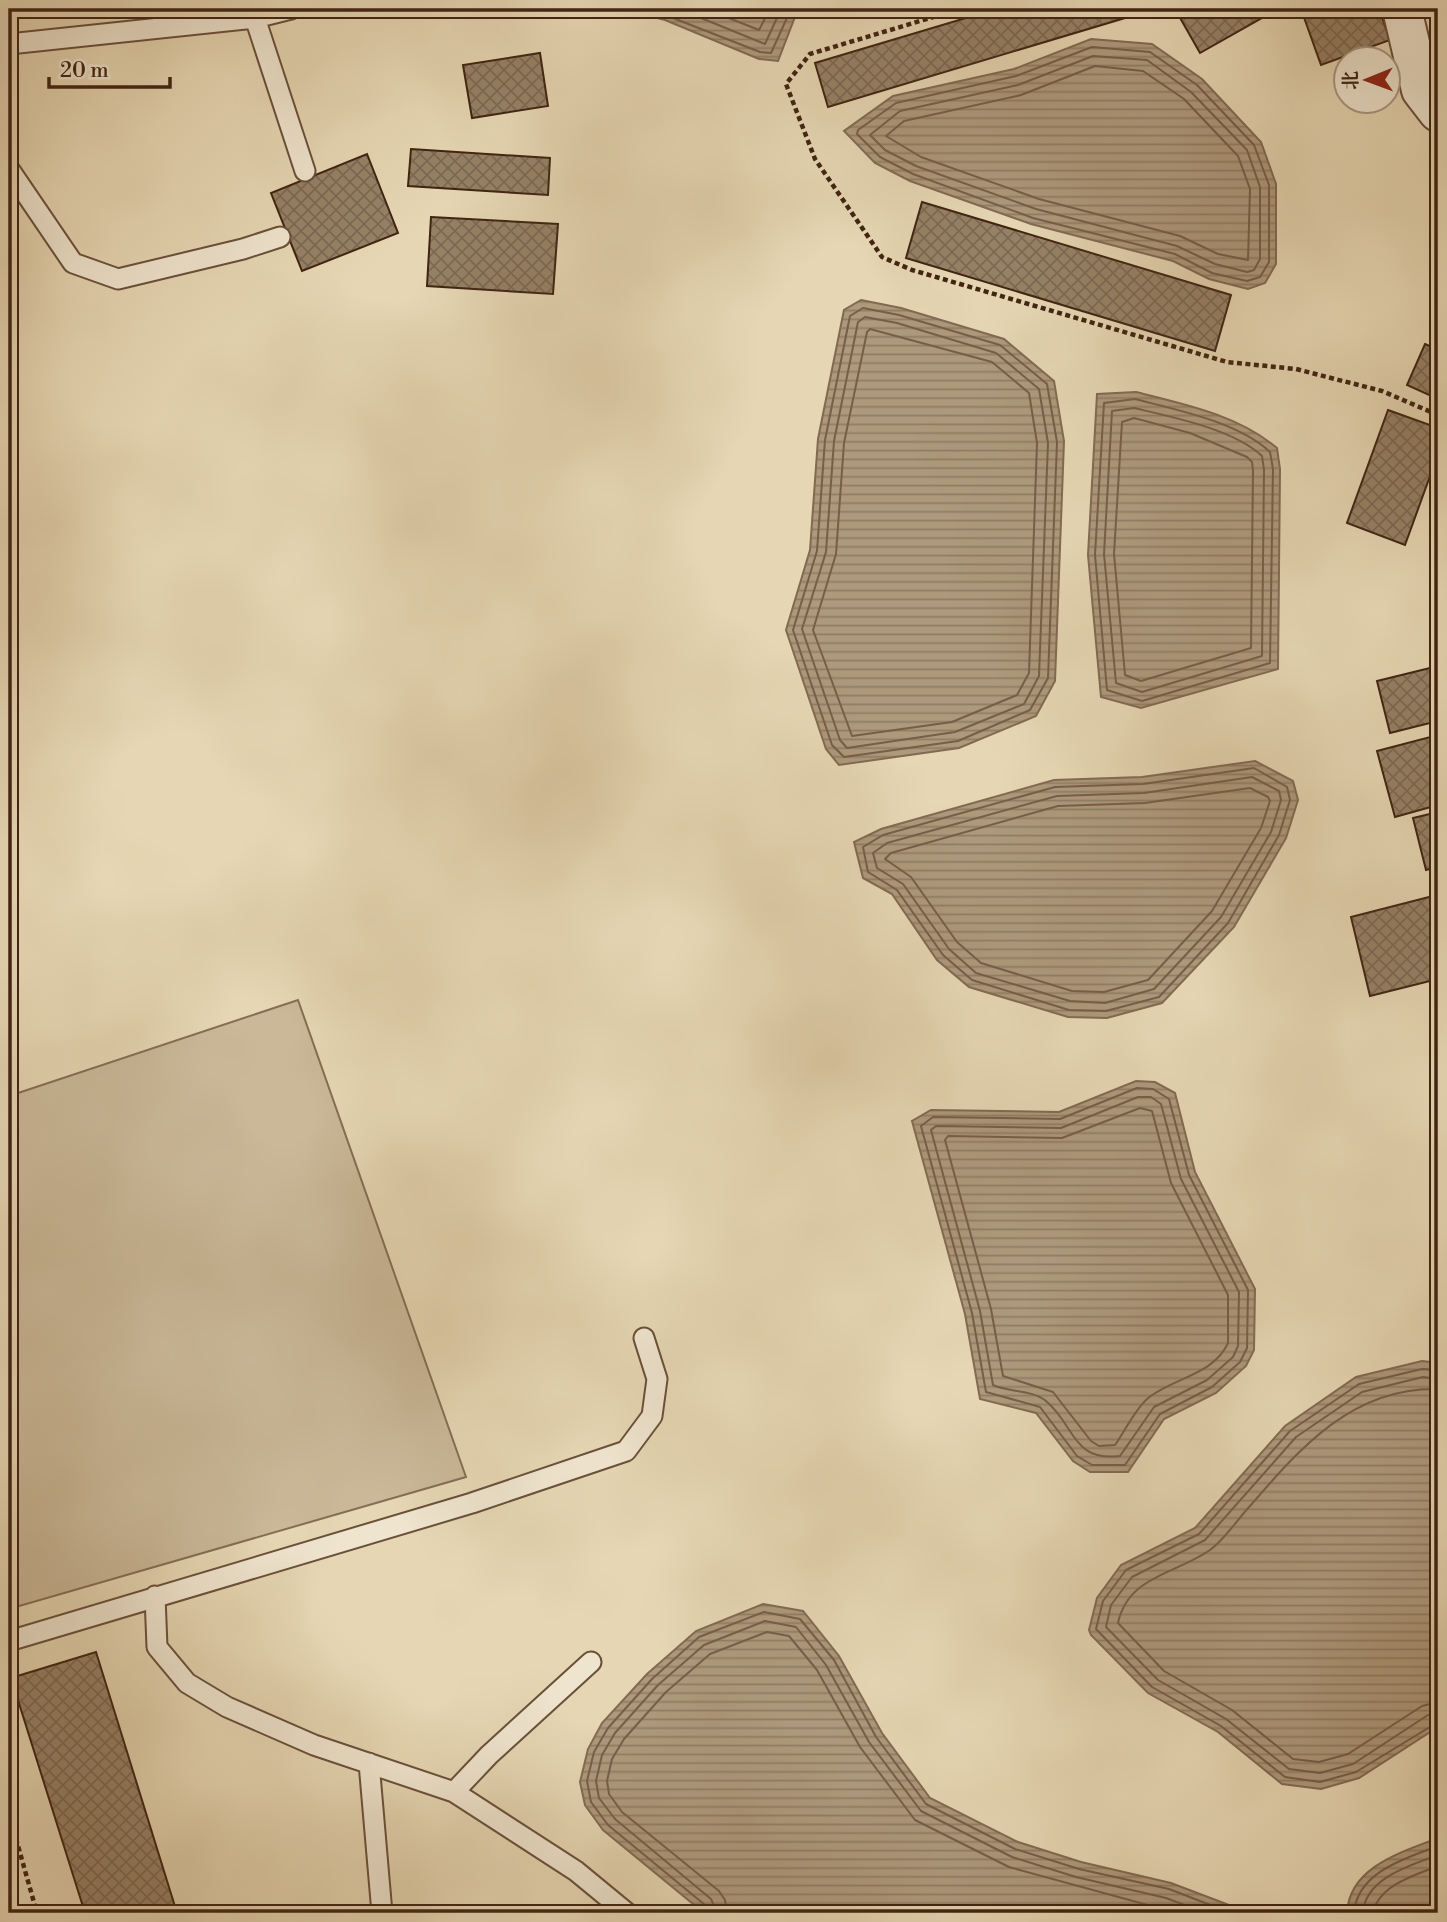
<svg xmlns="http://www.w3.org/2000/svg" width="1447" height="1922" viewBox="0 0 1447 1922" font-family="'Libre Bodoni','Noto Serif SC',serif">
<defs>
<pattern id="water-rules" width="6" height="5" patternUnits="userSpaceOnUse" patternTransform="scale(1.75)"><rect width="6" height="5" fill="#ae997c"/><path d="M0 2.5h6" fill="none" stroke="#8f7d64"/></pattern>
<pattern id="building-cross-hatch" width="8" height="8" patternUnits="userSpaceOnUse" patternTransform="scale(1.75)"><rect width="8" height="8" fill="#968166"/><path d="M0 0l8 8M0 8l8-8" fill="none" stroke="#7c6953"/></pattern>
</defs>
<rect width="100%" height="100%" fill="#e6d6b3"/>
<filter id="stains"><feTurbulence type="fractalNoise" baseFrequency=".00286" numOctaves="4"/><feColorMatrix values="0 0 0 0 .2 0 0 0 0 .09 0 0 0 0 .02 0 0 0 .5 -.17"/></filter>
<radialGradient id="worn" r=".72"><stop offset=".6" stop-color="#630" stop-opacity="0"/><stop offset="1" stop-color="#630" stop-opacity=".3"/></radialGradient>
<path fill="#cab898" stroke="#856e55" stroke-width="2" d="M298 1000 466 1477 9 1609V1096Z"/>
<path fill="url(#water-rules)" stroke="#826a52" stroke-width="2" d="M623 9H798L778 61 759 59 665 20Z
M861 9H944L876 15Z
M1091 39 1152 44 1202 79 1261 142 1276 184V264L1265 283 1248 289 1209 279 1173 261 1031 224 910 181 875 163 844 131 893 96 1014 69Z
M861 300 901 308 1004 339 1054 381 1064 441 1055 681 1036 716 959 748 839 765 826 749 786 630 810 550 818 439 844 310Z
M1136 392C1184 404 1238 415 1277 448L1280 469 1278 669 1141 708 1101 697 1088 555 1097 394Z
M1255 761 1293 781 1298 800 1286 838 1234 927 1162 1003 1107 1018 1068 1017 969 987 937 960 892 894 863 878 854 842 881 829 1054 780 1142 777Z
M1136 1081 1155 1082 1175 1093 1195 1172 1255 1289 1254 1350 1246 1366 1216 1393 1164 1419 1128 1472H1090L1073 1461 1036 1413 980 1399 965 1314 912 1121 931 1110 1059 1112Z
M1422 1361 1438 1363V1727L1359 1778 1321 1789 1282 1784 1218 1732 1148 1693 1091 1635 1089 1630 1097 1598 1121 1565 1195 1528 1285 1426 1356 1377Z
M763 1604 803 1611 839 1656 882 1733 930 1798 1018 1842 1081 1862 1171 1883 1250 1913H704L603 1830 585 1805 580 1782 588 1749 602 1723 647 1674 696 1631Z
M1438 1838V1913H1347C1349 1867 1402 1852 1438 1838Z"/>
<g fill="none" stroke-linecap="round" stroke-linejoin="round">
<path stroke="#775e47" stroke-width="2" d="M650 9 760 52 771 53 791 9
M679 9 765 44 781 9
M706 9 759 30 770 9
M1092 47 1150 52 1197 85 1254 145 1269 185V262L1260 277 1247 281 1212 273 1175 254 1033 218 913 174 880 157 857 134 858 130 896 103 1016 76Z
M1093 56 1147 60 1191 92 1247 150 1260 187V259L1254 270 1247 272 1215 264 1177 246 1036 209 916 166 885 150 870 135 900 111 1018 85Z
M1095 66 1143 71 1184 99 1238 156 1250 189 1248 260 1218 254 1180 236 1039 199 921 157 886 136 904 121 1021 95Z
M863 308 899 315 1000 345 1047 384 1057 442 1048 678 1030 710 958 741 844 757 832 745 793 630 817 551 825 440 850 316Z
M865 317 897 323 996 353 1039 389 1048 443 1039 676 1024 704 955 732 847 748 840 740 802 629 826 552 834 441 858 322Z
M870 329 992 362 1029 393 1037 443 1029 673 1017 695 952 722 852 736 813 630 836 554 844 443 867 332Z
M1135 399C1177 410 1238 422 1270 452L1273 469 1270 663 1142 701 1107 690 1095 555 1104 403Z
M1134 408C1172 417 1233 429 1262 456L1264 470 1262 656 1142 692 1116 683 1104 554 1112 411Z
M1134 418 1190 433 1247 457 1252 462 1253 471 1251 648 1141 681 1125 675 1114 554 1122 422Z
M1254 768 1287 787 1290 800 1279 835 1228 923 1159 997 1106 1011 1069 1010 972 980 943 955 897 890 868 872 863 847 883 835 1055 787 1143 784Z
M1252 777 1279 791 1281 800 1271 832 1221 917 1154 989 1105 1003 1070 1001 976 973 949 949 903 884 877 868 873 853 887 843 1057 796 1144 793Z
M1250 788 1268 797 1270 801 1261 828 1212 911 1148 980 1104 992 1072 991 981 963 957 942 911 877 885 859 891 853 1058 806 1145 803Z
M1137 1088 1153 1089 1169 1099 1189 1175 1248 1290 1247 1348 1240 1362 1212 1387 1160 1414 1125 1465H1092L1077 1456 1040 1407 986 1392 972 1313 921 1126 933 1117 1060 1119Z
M1138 1097H1151L1161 1104 1181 1179 1239 1292 1238 1346 1233 1357 1207 1380 1154 1407 1120 1456C1072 1462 1075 1425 1046 1401 1033 1390 1008 1392 993 1385L980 1311 931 1130 936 1126 1061 1128Z
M1140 1108 1152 1111 1171 1183 1228 1295V1343C1213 1376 1171 1378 1147 1399 1134 1411 1125 1431 1115 1445L1099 1446 1091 1441 1053 1392 1003 1376 991 1309 945 1140 948 1136 1062 1138Z
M1438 1370 1422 1369 1359 1384 1290 1431 1199 1534 1126 1570 1103 1601 1096 1629 1152 1687 1221 1726 1285 1777 1320 1782 1356 1772 1438 1722
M1438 1379 1423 1377 1362 1392 1296 1437 1205 1540 1132 1577 1111 1605 1106 1627 1158 1680 1226 1719 1289 1769 1320 1773 1353 1764 1428 1715 1438 1713
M1438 1389C1353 1387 1301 1447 1250 1506 1237 1520 1225 1539 1210 1550 1176 1574 1128 1576 1118 1623L1164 1671 1232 1710 1293 1759 1319 1762 1348 1754 1422 1706 1438 1702
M708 1913 705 1905 608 1825 591 1802 587 1781 594 1752 608 1728 652 1679 699 1637 764 1612 800 1619 834 1660 876 1737 926 1804 1015 1849 1079 1869 1169 1889 1231 1913
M717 1913 711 1899 615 1819 599 1798 596 1781 602 1755 615 1733 658 1685 704 1645 765 1621 796 1627 826 1665 869 1742 921 1811 1012 1857 1076 1877 1166 1898 1206 1913
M727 1913 725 1900 719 1891 622 1812 609 1794 607 1781 612 1759 624 1739 666 1692 710 1654 767 1632 789 1636 817 1670 860 1747 915 1820 1009 1867 1177 1913
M1354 1913C1357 1872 1406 1858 1438 1846
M1363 1913C1365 1878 1411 1865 1438 1855
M1373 1913C1379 1885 1415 1875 1438 1866"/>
</g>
<path fill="url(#building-cross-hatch)" stroke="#402412" stroke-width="2" d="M996 9H1144L1145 12 828 107 815 63Z
M1175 9H1276V10L1200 53Z
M1301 9H1379L1390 40 1321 65Z
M1427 9H1438V17L1426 12Z
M540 53 548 106 472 118 463 65Z
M411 149 550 158 548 195 408 186Z
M367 154 398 233 302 271 271 193Z
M922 202 1231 295 1215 351 906 258Z
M431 217 558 224 553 294 427 286Z
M1425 344 1438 350V399L1407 385Z
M1388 410 1438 428V454L1405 545 1347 523Z
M1438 666V721L1390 733 1377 681Z
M1438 735V805L1395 817 1377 751Z
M1438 812V867L1426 870 1413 818Z
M1433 896 1438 917V979L1370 996 1351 917Z
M96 1652 177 1913H85L11 1678Z"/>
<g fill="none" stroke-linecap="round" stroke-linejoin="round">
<defs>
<path id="lane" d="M255 18 305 171
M9 44 255 18 291 9
M9 169 73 263 118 279 243 249 280 237
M155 1596 157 1647 187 1683 227 1707 314 1745 454 1792 576 1871 627 1913
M9 1641 472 1503 626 1451 652 1416 657 1379 644 1338
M369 1763 382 1913
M454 1792 489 1755 591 1662"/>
<path id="street" d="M1402 9 1421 90 1438 112"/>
</defs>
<use href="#lane" stroke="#6a503a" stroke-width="23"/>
<use href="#street" stroke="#6a503a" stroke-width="42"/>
<path stroke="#402412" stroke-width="4.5" stroke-dasharray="5 3.5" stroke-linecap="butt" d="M960 9 810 54 786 84 815 159 882 257 912 270 1227 362 1296 369 1382 391 1438 415
M9 1814 37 1913"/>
<use href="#lane" stroke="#efe4ce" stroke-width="19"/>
<use href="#street" stroke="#efe4ce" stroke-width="38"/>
</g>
<rect width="1447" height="1922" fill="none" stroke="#e6d6b3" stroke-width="35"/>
<rect x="10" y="10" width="1426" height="1901" fill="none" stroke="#402412" stroke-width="3.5"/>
<rect x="18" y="18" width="1412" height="1887" fill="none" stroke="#402412" stroke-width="2"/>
<g transform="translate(1367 80) rotate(269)"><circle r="33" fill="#efe4ce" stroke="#a99783" stroke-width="2"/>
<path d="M0-5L12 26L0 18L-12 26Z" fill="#8f2418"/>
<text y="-10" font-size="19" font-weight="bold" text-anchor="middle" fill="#402412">北</text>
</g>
<path d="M49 77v10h121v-10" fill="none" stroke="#402412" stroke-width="3.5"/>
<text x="60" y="77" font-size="21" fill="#402412" stroke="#efe4ce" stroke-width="5" paint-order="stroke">20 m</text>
<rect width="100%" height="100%" filter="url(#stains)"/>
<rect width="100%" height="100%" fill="url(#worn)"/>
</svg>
